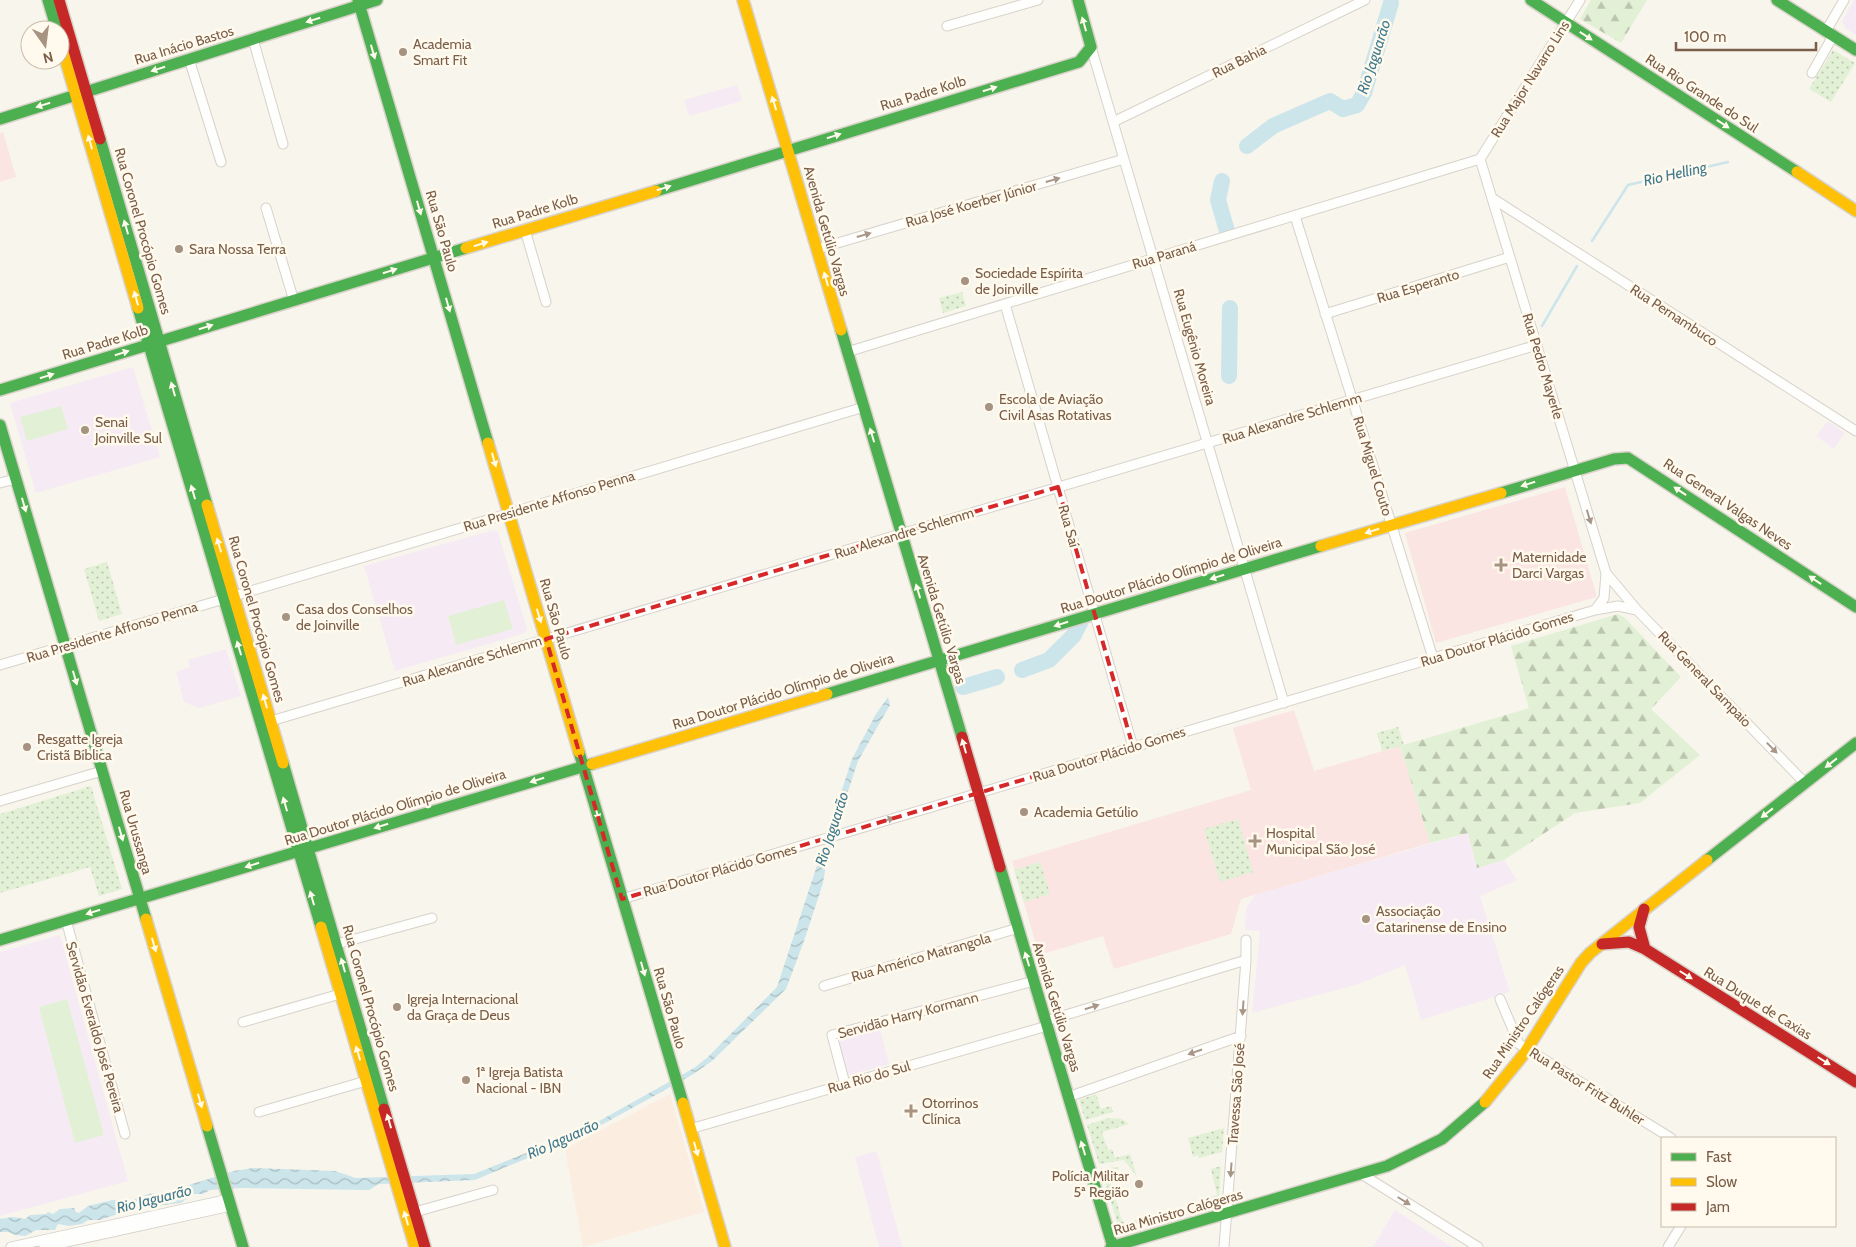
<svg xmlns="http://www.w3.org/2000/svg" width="1856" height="1247" viewBox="0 0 1856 1247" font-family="Cabin,sans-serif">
<defs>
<pattern id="grass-dots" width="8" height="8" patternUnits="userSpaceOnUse" patternTransform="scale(1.25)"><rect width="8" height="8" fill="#e2f1d5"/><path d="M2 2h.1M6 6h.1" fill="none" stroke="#bcc6af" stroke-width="1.8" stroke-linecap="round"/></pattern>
<pattern id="forest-firs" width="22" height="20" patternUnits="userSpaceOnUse" patternTransform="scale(1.25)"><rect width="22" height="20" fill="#e2f1d5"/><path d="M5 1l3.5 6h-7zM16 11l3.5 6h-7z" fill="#bcc6af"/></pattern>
<pattern id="water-waves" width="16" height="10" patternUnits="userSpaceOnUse" patternTransform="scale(1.25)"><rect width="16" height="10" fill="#cbe5eb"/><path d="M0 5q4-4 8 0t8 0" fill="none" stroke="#aabdc0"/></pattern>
</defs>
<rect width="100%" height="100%" fill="#f8f5ec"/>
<path fill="#fcede1" d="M670 1094 704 1212 583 1247 565 1149Z"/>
<path fill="#f6ebf4" d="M1854 0H1856V35L1845 28 1842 22Z
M737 85 742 101 689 116 684 100Z
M133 367 160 457 36 493 10 403Z
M1828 421 1845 433 1834 449 1816 436Z
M494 530 498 532 527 629 525 633 395 671 364 566Z
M226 649 241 696 199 708 184 702 176 672 190 667 188 660Z
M1468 833 1477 868 1504 860 1517 880 1480 896 1510 992 1421 1020 1405 965 1359 984 1252 1013 1260 931 1245 930 1246 908 1256 894Z
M60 935 128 1181 0 1216V952Z
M880 1029 889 1064 846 1076 837 1041Z
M877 1151V1152L902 1247H879L855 1157Z
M1395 1210 1452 1247H1373Z"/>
<path fill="#fbe5e2" d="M3 132 16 177 0 182V133Z
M1565 487 1597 597 1436 643 1405 533Z
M1294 710 1314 771 1400 746 1430 843 1241 899 1231 934 1114 969 1103 936 1039 955 1012 861 1251 790 1233 728Z"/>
<path fill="url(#grass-dots)" d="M1833 50 1855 63 1831 102 1809 89Z
M962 292 966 306 943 313 939 298Z
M107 562 122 614 99 621 84 569Z
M1398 727 1404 745 1382 751 1377 733Z
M91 786 122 889 99 896 90 867 0 893V814Z
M1238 819 1253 872 1220 882 1204 829Z
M1040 862 1050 894 1024 902 1014 870Z
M1096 1094 1101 1109 1111 1106 1113 1112 1085 1120 1079 1100Z
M1108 1118 1122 1119 1129 1124 1102 1132 1108 1150 1112 1149 1115 1158 1130 1154 1137 1177 1124 1160 1099 1164 1087 1125Z
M1224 1128 1222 1152 1199 1158 1198 1155 1193 1157 1188 1138Z
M1221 1166 1219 1202 1206 1205 1204 1199 1217 1195 1211 1169Z
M1114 1167 1119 1168 1108 1172 1122 1221 1125 1223 1144 1218 1145 1223 1122 1229 1118 1225 1101 1170Z"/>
<path fill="url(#forest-firs)" d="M1591 0H1647L1621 43 1580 19Z
M1618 614 1625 618 1681 677 1651 709 1700 755 1640 803 1575 813 1504 860 1477 868 1468 833 1430 843 1400 746 1529 708 1511 646Z"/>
<path fill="#e2f1d5" d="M61 406 68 429 27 441 20 417Z
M504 600 513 629 456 645 448 616Z
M67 999 104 1135 75 1143 39 1007Z"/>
<path fill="url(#water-waves)" d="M888 697 890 705 858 761 828 852 823 883 804 941 786 989 712 1061 692 1075 585 1134 475 1180 379 1184 369 1190 241 1188 210 1190 203 1194H193L181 1203 136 1208 100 1220H88L82 1224 69 1226 58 1224 55 1230H36L25 1236 15 1235 9 1232H0V1219L13 1217 25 1219 30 1215 46 1214 48 1212 53 1214 60 1209 74 1208 76 1212 79 1213 88 1206 113 1200 128 1202 148 1194 163 1193 234 1171 253 1168 335 1171 356 1178 474 1174 583 1130 694 1068 708 1057 777 987 852 759 876 714Z"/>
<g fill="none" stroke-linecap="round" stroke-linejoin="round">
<path stroke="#cbe5eb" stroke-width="2.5" d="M1592 241 1628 185 1728 162
M1542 326 1577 266"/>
<path stroke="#cbe5eb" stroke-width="16" d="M1247 146 1273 126 1330 101 1343 109 1357 105 1364 93 1391 3
M1222 181 1218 200 1227 231
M1229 376 1230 308
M1022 670 1049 660 1074 635 1082 619
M963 687 997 677"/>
<defs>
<path id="street" d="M947 26 1038 0
M1826 31 1844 0
M253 39 283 144
M1091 47 1284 703
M189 59 221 162
M1812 73 1833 36
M1113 122 1365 0
M1480 159 1606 573 1604 598 1595 610
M1480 159 1580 0
M1492 198 1856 431
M266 208 294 301
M1295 216 1433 658
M525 230 546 302
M817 249 1124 159
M1005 304 1133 747
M1325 314 1510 257
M847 352 1480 159
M0 483 16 479
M1606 573 1637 610 1805 783
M234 596 864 407
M0 665 224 599
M271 721 1537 345
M0 801 102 771
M622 899 1595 610 1618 606 1637 610
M66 920 125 1134
M337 944 432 918
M824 986 1018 928
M1500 999 1519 1044 1671 1138
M1046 1021 1246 960
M243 1022 340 994
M845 1084 832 1035 1034 981
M1068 1097 1241 1036
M259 1112 366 1081
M690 1129 1047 1026
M1363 1175 1478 1247
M415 1212 493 1190
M11 1247 229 1199
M44 1247 231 1206
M1224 1247 1246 960V940
M1668 1247 1681 1226"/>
<path id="fast" d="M48 0 57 30
M358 0 488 443
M1531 0 1797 172
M1777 0 1856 50
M0 119 377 0
M100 139 207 505
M656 191 1079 62 1091 47 1078 0
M138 308 321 927
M841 330 962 737
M0 390 466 248
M0 425 146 919
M1501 493 1614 459 1628 458 1856 607
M827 694 1321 546
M579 752 683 1103
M283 763 384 1109
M1707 860 1856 743
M1000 867 1113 1247
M0 940 592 764
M207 1126 243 1247
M1111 1247 1387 1166 1442 1139 1485 1102"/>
<path id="slow" d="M743 0 841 330
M60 41 138 308
M1797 172 1856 211
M466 248 656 191
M488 443 579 752
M207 505 283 763
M1321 546 1501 493
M592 764 827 694
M146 919 207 1126
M321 927 415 1247
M1485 1102 1524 1054 1581 963 1590 953 1707 860
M683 1103 725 1247"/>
<path id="jam" d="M59 0 100 139
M962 737 1000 867
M1644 909 1639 927 1645 949
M1602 944 1629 942 1645 949 1856 1082
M384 1109 425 1247"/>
</defs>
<use href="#street" stroke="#d7d2ca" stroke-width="11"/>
<use href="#fast" stroke="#d8d2c9" stroke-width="14"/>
<use href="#slow" stroke="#d8d2c9" stroke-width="14"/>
<use href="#jam" stroke="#d8d2c9" stroke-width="14"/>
<use href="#street" stroke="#fefefc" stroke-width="9"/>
<use href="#fast" stroke="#4caf50" stroke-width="11"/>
<use href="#slow" stroke="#ffc107" stroke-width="11"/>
<use href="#jam" stroke="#c62828" stroke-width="11"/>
</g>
<defs><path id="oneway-solid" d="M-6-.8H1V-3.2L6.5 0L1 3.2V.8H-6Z" transform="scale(1.25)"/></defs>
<g fill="#fffaed">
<use href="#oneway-solid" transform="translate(313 20) rotate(163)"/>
<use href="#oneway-solid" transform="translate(1084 24) rotate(-106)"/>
<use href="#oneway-solid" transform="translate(1586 36) rotate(33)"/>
<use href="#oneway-solid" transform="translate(373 52) rotate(74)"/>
<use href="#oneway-solid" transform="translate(158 69) rotate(162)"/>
<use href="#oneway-solid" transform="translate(990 89) rotate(-17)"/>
<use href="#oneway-solid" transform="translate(774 103) rotate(-107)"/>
<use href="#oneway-solid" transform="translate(43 105) rotate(163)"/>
<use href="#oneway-solid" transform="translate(1723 124) rotate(33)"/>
<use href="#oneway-solid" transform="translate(834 136) rotate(-17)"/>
<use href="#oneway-solid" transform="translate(90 142) rotate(-106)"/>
<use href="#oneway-solid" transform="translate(664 188) rotate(-17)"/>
<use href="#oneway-solid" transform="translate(419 208) rotate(74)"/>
<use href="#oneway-solid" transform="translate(126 227) rotate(-106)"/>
<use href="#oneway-solid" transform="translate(481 244) rotate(-17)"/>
<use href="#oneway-solid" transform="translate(390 271) rotate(-17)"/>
<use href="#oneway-solid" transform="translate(826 279) rotate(-106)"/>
<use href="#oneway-solid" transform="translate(136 298) rotate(-106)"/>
<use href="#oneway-solid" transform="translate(448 305) rotate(74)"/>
<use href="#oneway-solid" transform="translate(206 327) rotate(-17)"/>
<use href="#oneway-solid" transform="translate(122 353) rotate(-17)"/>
<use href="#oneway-solid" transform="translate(47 376) rotate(-17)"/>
<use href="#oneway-solid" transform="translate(173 389) rotate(-106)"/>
<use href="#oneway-solid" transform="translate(872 435) rotate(-107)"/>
<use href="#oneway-solid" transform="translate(494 460) rotate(74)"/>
<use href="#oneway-solid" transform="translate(1528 484) rotate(163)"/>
<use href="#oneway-solid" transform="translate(1680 491) rotate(-146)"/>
<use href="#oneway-solid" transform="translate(193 492) rotate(-106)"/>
<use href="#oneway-solid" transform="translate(24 505) rotate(74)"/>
<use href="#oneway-solid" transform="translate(1372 531) rotate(163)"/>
<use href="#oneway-solid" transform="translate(219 545) rotate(-106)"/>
<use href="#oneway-solid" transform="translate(1217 577) rotate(163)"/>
<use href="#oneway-solid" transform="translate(1815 580) rotate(-146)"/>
<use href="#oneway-solid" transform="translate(918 591) rotate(-107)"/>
<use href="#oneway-solid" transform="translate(539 616) rotate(73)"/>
<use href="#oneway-solid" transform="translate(1061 624) rotate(163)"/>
<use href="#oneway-solid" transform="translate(239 648) rotate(-107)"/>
<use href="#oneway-solid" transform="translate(75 678) rotate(74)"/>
<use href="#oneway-solid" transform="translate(265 701) rotate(-106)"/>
<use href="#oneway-solid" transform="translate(964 746) rotate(-106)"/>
<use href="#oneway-solid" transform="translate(1831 763) rotate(142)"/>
<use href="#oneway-solid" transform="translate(537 780) rotate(163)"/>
<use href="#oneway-solid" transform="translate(285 804) rotate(-106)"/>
<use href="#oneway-solid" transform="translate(597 813) rotate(74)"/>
<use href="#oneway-solid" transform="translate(1767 813) rotate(142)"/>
<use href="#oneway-solid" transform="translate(381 826) rotate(163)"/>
<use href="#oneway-solid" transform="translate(121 834) rotate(74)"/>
<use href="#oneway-solid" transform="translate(252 865) rotate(163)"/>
<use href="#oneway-solid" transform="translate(312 898) rotate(-106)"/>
<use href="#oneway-solid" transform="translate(93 912) rotate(163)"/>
<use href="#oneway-solid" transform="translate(154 945) rotate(74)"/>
<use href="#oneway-solid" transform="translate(1027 959) rotate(-107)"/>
<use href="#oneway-solid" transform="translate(343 965) rotate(-106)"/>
<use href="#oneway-solid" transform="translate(643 969) rotate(74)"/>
<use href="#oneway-solid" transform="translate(1686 975) rotate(32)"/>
<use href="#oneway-solid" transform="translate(358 1053) rotate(-107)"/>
<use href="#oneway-solid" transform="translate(1824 1061) rotate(32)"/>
<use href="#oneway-solid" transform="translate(200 1101) rotate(74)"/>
<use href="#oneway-solid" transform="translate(389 1121) rotate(-106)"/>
<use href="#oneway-solid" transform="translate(1083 1148) rotate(-107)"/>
<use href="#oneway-solid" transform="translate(696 1149) rotate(74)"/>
<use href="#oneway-solid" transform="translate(406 1218) rotate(-106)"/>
</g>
<g fill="#a89687">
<use href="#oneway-solid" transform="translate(1053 180) rotate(-16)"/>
<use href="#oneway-solid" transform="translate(864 235) rotate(-16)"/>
<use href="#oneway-solid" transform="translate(1589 517) rotate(73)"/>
<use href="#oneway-solid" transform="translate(1772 748) rotate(46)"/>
<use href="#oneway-solid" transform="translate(887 820) rotate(-17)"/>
<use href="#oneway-solid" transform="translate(1092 1007) rotate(-17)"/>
<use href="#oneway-solid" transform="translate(1243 1008) rotate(94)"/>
<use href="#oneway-solid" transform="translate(1195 1052) rotate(161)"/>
<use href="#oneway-solid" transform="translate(1231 1170) rotate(94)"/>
<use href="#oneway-solid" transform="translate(1404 1201) rotate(32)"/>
</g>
<path fill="none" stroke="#d62828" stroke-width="4" stroke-dasharray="10 6" stroke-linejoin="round" d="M1058 487 1133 747 622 899 546 639Z"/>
<g fill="#a69381" stroke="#fffaed" stroke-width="2">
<circle cx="403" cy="52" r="5"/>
<circle cx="179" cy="249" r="5"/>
<circle cx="965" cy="281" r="5"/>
<circle cx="989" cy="407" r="5"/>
<circle cx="85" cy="430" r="5"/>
<path d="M1498.5 557.5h5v5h5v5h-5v5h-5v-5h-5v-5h5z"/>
<circle cx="286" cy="617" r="5"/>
<circle cx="27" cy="747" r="5"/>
<circle cx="1024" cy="812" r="5"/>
<path d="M1252.5 833.5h5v5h5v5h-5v5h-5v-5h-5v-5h5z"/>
<circle cx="1366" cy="919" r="5"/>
<circle cx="397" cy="1007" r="5"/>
<circle cx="466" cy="1080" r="5"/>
<path d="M908.5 1103.5h5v5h5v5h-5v5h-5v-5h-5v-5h5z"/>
<circle cx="1139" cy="1184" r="5"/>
</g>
<g text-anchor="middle" stroke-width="5" stroke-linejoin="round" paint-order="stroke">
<g font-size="14" fill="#7a5e48" stroke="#fffaed" text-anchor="start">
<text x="413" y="49">Academia<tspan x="413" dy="16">Smart Fit</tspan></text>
<text x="189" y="254">Sara Nossa Terra</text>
<text x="975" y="278">Sociedade Espírita<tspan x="975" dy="16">de Joinville</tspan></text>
<text x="999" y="404">Escola de Aviação<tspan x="999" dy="16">Civil Asas Rotativas</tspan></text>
<text x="95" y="427">Senai<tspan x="95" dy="16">Joinville Sul</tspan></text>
<text x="1512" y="562">Maternidade<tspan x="1512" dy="16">Darci Vargas</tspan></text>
<text x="296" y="614">Casa dos Conselhos<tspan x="296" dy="16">de Joinville</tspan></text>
<text x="37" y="744">Resgatte Igreja<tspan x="37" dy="16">Cristã Bíblica</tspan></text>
<text x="1034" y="817">Academia Getúlio</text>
<text x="1266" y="838">Hospital<tspan x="1266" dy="16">Municipal São José</tspan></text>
<text x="1376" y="916">Associação<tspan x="1376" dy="16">Catarinense de Ensino</tspan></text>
<text x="407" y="1004">Igreja Internacional<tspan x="407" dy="16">da Graça de Deus</tspan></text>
<text x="476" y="1077">1ª Igreja Batista<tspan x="476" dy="16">Nacional - IBN</tspan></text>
<text x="922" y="1108">Otorrinos<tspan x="922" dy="16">Clínica</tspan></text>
<text x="1129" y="1181" text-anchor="end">Polícia Militar<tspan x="1129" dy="16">5ª Região</tspan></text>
</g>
<g font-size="14" fill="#7a5e48" stroke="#fffaed">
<text transform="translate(184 45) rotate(-17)" y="5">Rua Inácio Bastos</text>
<text transform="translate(1239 61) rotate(-26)" y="5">Rua Bahia</text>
<text transform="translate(1530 79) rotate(-58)" y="5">Rua Major Navarro Lins</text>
<text transform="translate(923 93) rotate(-17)" y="5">Rua Padre Kolb</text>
<text transform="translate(1702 93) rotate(33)" y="5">Rua Rio Grande do Sul</text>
<text transform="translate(971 204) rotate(-16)" y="5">Rua José Koerber Júnior</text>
<text transform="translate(535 211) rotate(-17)" y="5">Rua Padre Kolb</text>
<text transform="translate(143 231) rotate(74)" y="5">Rua Coronel Procópio Gomes</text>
<text transform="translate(442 231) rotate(74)" y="5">Rua São Paulo</text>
<text transform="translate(827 231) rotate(74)" y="5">Avenida Getúlio Vargas</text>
<text transform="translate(1164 255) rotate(-17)" y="5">Rua Paraná</text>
<text transform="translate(1418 286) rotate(-17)" y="5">Rua Esperanto</text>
<text transform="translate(1674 315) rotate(33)" y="5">Rua Pernambuco</text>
<text transform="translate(105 342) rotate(-17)" y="5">Rua Padre Kolb</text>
<text transform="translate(1195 347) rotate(74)" y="5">Rua Eugênio Moreira</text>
<text transform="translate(1543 366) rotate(73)" y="5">Rua Pedro Mayerle</text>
<text transform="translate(1292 418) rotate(-17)" y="5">Rua Alexandre Schlemm</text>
<text transform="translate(1373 466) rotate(73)" y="5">Rua Miguel Couto</text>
<text transform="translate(549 501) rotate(-17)" y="5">Rua Presidente Affonso Penna</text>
<text transform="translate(1728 504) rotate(34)" y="5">Rua General Valgas Neves</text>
<text transform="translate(1069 526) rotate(74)" y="5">Rua Saí</text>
<text transform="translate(904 533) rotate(-17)" y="5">Rua Alexandre Schlemm</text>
<text transform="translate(1171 575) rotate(-17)" y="5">Rua Doutor Plácido Olímpio de Oliveira</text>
<text transform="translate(257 619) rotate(74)" y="5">Rua Coronel Procópio Gomes</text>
<text transform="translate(556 619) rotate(74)" y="5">Rua São Paulo</text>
<text transform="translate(942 619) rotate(73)" y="5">Avenida Getúlio Vargas</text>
<text transform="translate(112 632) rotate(-17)" y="5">Rua Presidente Affonso Penna</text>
<text transform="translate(1497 639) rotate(-17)" y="5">Rua Doutor Plácido Gomes</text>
<text transform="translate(472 661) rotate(-17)" y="5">Rua Alexandre Schlemm</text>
<text transform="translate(1705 679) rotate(46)" y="5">Rua General Sampaio</text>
<text transform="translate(783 691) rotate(-17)" y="5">Rua Doutor Plácido Olímpio de Oliveira</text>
<text transform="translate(1109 754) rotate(-17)" y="5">Rua Doutor Plácido Gomes</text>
<text transform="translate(395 807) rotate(-17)" y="5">Rua Doutor Plácido Olímpio de Oliveira</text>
<text transform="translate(136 832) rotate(74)" y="5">Rua Urussanga</text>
<text transform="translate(720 870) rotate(-16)" y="5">Rua Doutor Plácido Gomes</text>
<text transform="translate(921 957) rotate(-16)" y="5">Rua Américo Matrangola</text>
<text transform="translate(1758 1003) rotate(32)" y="5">Rua Duque de Caxias</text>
<text transform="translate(1057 1007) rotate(73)" y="5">Avenida Getúlio Vargas</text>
<text transform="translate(371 1008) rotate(74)" y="5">Rua Coronel Procópio Gomes</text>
<text transform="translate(670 1008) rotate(74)" y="5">Rua São Paulo</text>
<text transform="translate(908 1015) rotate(-15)" y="5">Servidão Harry Kormann</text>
<text transform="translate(1523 1022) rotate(-56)" y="5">Rua Ministro Calógeras</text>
<text transform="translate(95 1027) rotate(74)" y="5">Servidão Everaldo José Pereira</text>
<text transform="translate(869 1077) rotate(-16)" y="5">Rua Rio do Sul</text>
<text transform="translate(1587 1086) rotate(32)" y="5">Rua Pastor Fritz Buhler</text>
<text transform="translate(1236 1094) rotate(-86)" y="5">Travessa São José</text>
<text transform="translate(1178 1212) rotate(-16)" y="5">Rua Ministro Calógeras</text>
</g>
<g font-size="15" font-style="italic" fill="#407a8f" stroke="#fffaed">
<text transform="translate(1374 57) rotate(-72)" y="5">Rio Jaguarão</text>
<text transform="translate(1675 174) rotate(-13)" y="5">Rio Helling</text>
<text transform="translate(832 829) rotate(-72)" y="5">Rio Jaguarão</text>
<text transform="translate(563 1139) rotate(-24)" y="5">Rio Jaguarão</text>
<text transform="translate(154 1199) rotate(-14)" y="5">Rio Jaguarão</text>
</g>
</g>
<rect x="1661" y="1137" width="175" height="90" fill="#fffaed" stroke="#cabcab"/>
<rect x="1671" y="1153" width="25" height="8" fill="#4caf50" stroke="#cabcab"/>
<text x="1706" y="1162" font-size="15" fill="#7a5e48">Fast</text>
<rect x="1671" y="1178" width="25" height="8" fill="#ffc107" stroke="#cabcab"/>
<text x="1706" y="1187" font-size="15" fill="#7a5e48">Slow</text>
<rect x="1671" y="1203" width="25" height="8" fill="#c62828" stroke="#cabcab"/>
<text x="1706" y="1212" font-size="15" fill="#7a5e48">Jam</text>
<g transform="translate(45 45) rotate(166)"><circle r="24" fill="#fffaed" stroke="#cabcab"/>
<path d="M0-4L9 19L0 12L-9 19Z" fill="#a69381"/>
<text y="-8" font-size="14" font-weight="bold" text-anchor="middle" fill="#7a5e48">N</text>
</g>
<path d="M1676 42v8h140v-8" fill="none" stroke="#7a5e48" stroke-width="2.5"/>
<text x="1684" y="42" font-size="15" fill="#7a5e48" stroke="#fffaed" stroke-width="4" paint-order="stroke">100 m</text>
</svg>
